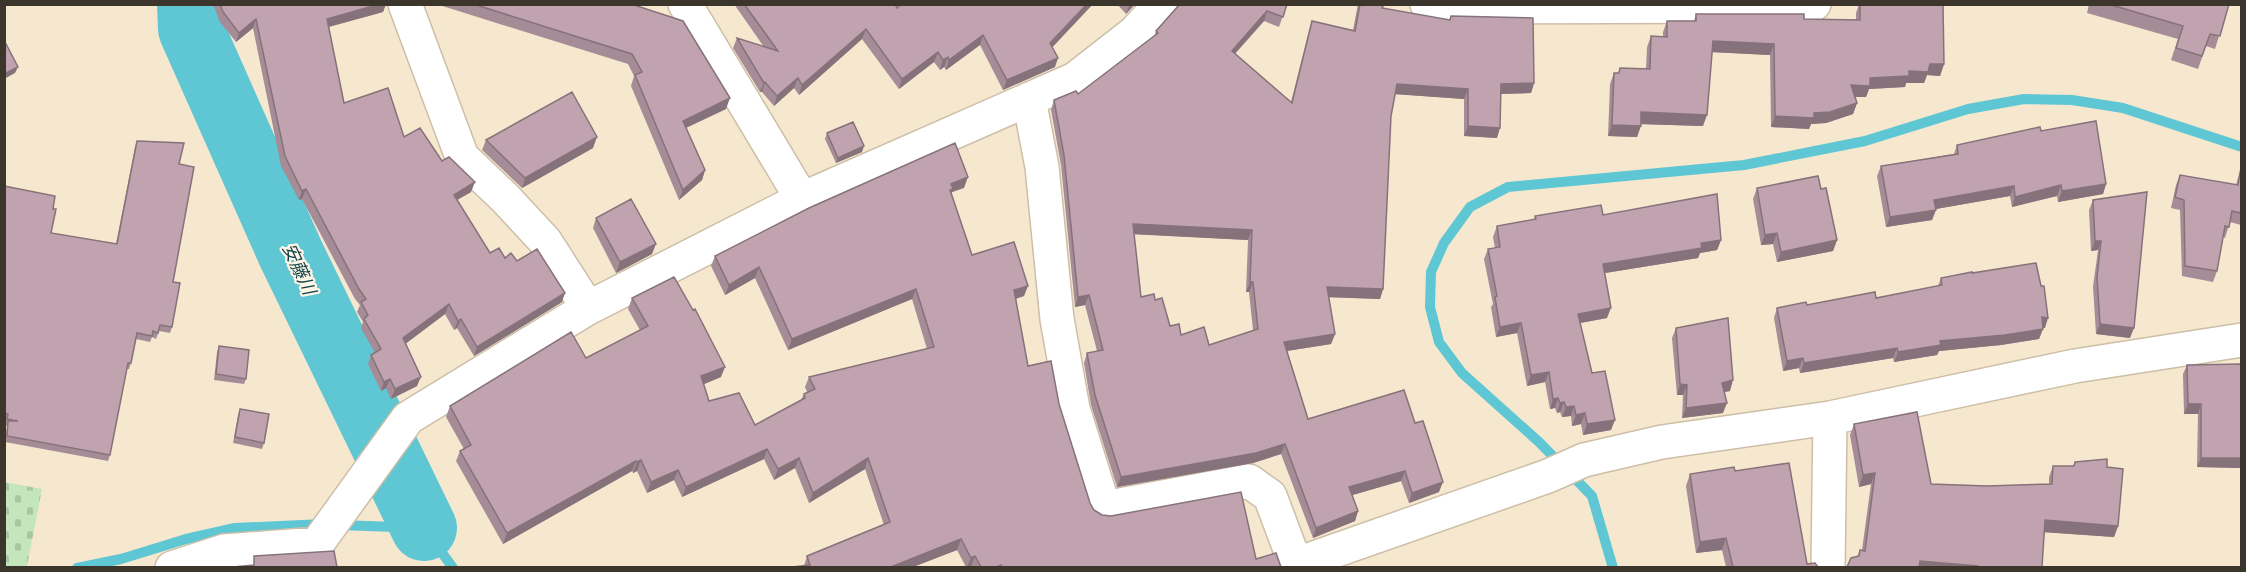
<svg xmlns="http://www.w3.org/2000/svg" width="2246" height="572" viewBox="0 0 2246 572" font-family="'Roboto Serif','Noto Sans JP',serif">
<defs>
<pattern id="cemetery-stones" width="16" height="16" patternUnits="userSpaceOnUse" patternTransform="scale(1.5)"><rect width="16" height="16" fill="#c4e6bd"/><path d="M2 7V4a2 2 0 0 1 4 0v3zM10 15v-3a2 2 0 0 1 4 0v3z" fill="#a9c6a3"/></pattern>
</defs>
<rect width="100%" height="100%" fill="#f6e8cf"/>
<path fill="url(#cemetery-stones)" d="M4 482 42 489 27 566 5 567Z"/>
<g fill="none" stroke-linecap="round" stroke-linejoin="round">
<path stroke="#5fc6d3" stroke-width="10" d="M339 525 424 528 453 568
M77 568 121 559 186 539 235 528 323 524
M1613 568 1592 496 1539 442 1462 373 1439 342 1430 307 1431 272 1444 243 1470 207 1508 187 1744 165 1865 141 1968 109 2024 99 2072 100 2123 108 2242 147"/>
<path stroke="#5fc6d3" stroke-width="66" d="M190 4 191 29 290 252 424 528"/>
<defs>
<path id="minor" d="M405 4 462 157 505 198 545 241 588 308
M685 4 802 199
M1427 4 1446 7 1806 6 1814 4
M1029 99 1042 167 1057 319 1073 409 1104 508 1249 481 1270 496 1297 568
M1297 564 1548 476 1584 460 1662 442 1830 418 2075 366 2242 340
M172 568 224 551 317 544 408 418 588 308 802 199 1075 79 1134 33 1161 4
M1828 568 1830 418"/>
</defs>
<use href="#minor" stroke="#cdbfa7" stroke-width="36"/>
<use href="#minor" stroke="#fff" stroke-width="33"/>
</g>
<path fill="#a58c96" fill-rule="evenodd" d="M213 4H386L383 12 329 27 344 103 404 137 442 161 471 192 457 200 490 253 517 261 562 302 474 356 457 328 454 330 445 314 406 343 417 386 391 399 386 388 381 391 368 364 371 355 375 353 361 328 363 322 357 312 360 305 355 299 302 199 299 200 281 166 253 28 236 42 220 22Z
M436 4H631L726 109 686 128 705 170 702 180 679 200 631 86 634 76 628 64Z
M734 4H895L897 8 901 4H1093L1052 47 1055 67 1003 90 980 45 946 70 944 67 940 70 934 62 899 89 862 39 799 95 794 88 774 106 762 92H760L733 48 737 38 764 47Z
M1117 4H1135L1126 14Z
M1179 4H1287L1279 27 1264 21 1235 54 1291 102 1309 31 1312 21 1353 30 1358 4H1384L1383 8 1449 20 1451 16 1534 83 1531 93 1501 94 1497 138 1464 136V99L1395 94 1391 116 1383 289 1380 299 1328 297 1335 334 1331 344 1287 351 1308 419 1415 423 1439 492 1409 503 1401 481 1352 495 1358 511 1355 521 1313 538 1281 454 1253 463 1117 487 1091 405 1084 363 1087 353 1097 351 1085 305 1075 307 1061 165 1051 110 1054 100 1078 94 1154 37 1156 31ZM1134 234 1248 240 1246 292H1249L1253 330 1209 345 1181 335 1170 326 1155 300 1141 297Z
M1859 4H1943L1944 64 1940 76 1927 75 1924 83H1906L1905 87 1869 89 1866 97H1855L1857 103 1853 114 1826 123 1811 124 1809 129 1771 127 1770 55 1712 52 1703 126 1641 124 1637 137 1608 136 1610 84 1614 73H1618L1620 68 1646 69 1647 47 1651 36 1663 37V32L1667 21H1694L1696 14 1804 19 1856 20V13Z
M2089 4H2229L2215 49 2206 46 2198 69 2171 60 2178 39 2087 13Z
M2041 131 2106 184 2103 194 2058 202 2057 196 2012 207 2010 196 1936 209 1932 220 1886 227 1877 176 1881 166 1954 154 1957 145Z
M827 133 862 152 836 163 825 139Z
M486 140 593 148 522 188 482 150Z
M137 141 179 164 173 282 172 327 170 333 159 331 156 339 152 337 150 342 136 339 131 363 129 369H127L110 455 108 461 5 442 7 426 5 425 6 420H4V186L53 209 51 233 116 244 135 147Z
M2241 167V225L2230 222 2225 238 2223 237 2217 271 2213 282 2182 276 2180 210 2171 208 2176 185 2180 175 2236 185Z
M964 188 952 192V194L972 255 1024 296 1016 299 1028 366 1059 404 1090 503 1094 510 1102 515 1256 559 1281 567H971V566L966 567 957 550 913 567H792L804 566 807 556 884 525 865 469 809 503 795 468 774 480 764 459 682 497 674 480 647 493 637 471 633 473 632 471 503 544 456 461 460 451 464 449 446 417 450 406 586 358 640 330 628 309 632 298 721 377 704 384 709 401 755 425 801 400 804 394 807 392 805 387 809 377 927 349 912 299 788 350 755 278 725 295 711 266 715 256Z
M1757 188 1821 189 1837 240 1833 251 1777 262 1773 244 1761 245 1753 199Z
M2093 200 2130 338 2096 334 2093 287 2098 250 2091 251 2089 210Z
M1603 215 1721 240 1717 250 1700 253 1698 258 1605 273 1607 318 1580 323 1592 373 1611 430 1583 435 1581 424 1572 426 1571 416 1562 417 1560 412 1557 413 1555 408 1550 409 1545 382 1527 386 1517 333 1496 337 1491 307 1493 304 1484 259 1488 249 1495 248 1493 237 1497 226 1534 220 1535 216Z
M596 218 652 254 616 273 593 228Z
M1972 273 2045 328H2043L2039 339 2001 345 1939 351 1937 355 1894 362 1893 358 1800 373 1799 368 1783 371 1774 318 1777 308 1876 298 1938 286 1941 278Z
M1676 328 1730 391 1724 392 1723 413 1682 418 1683 395H1677L1672 338Z
M219 346 246 379 244 384 214 380 217 352Z
M2241 364V468L2197 467 2198 414H2184L2183 374 2187 365Z
M240 409 264 443 262 449 233 443 238 415Z
M1854 424 1931 484 1987 486 2049 484V477L2053 466H2073L2075 462 2107 467 2118 526 2114 537 2044 532 1847 567 1851 558 1857 557 1860 550H1862L1871 484 1859 487 1850 435Z
M1735 471 1807 564 1818 567H1726L1722 550 1696 553 1686 486 1690 474Z"/>
<path fill="#86727a" d="M380 4H386L383 12 324 28 327 19Z
M1087 4H1093L1047 53 1050 43Z
M1130 4H1135L1126 14Z
M1267 11 1264 21 1228 61 1232 51Z
M256 19 253 28 236 42 239 33Z
M866 29 862 39 799 95 802 85Z
M983 35 980 45 946 70 949 60Z
M1713 41 1774 44 1770 55 1709 52Z
M938 52 934 62 899 89 902 79Z
M948 57 944 67 940 70 943 60Z
M1058 58 1055 67 1003 90 1007 80Z
M1930 64H1944L1940 76 1927 75 1924 83H1906L1905 87 1869 89 1866 97H1847L1851 85 1870 78 1909 71Z
M18 67 15 73 4 79V74Z
M798 78 794 88 774 106 777 96Z
M765 82 762 92H760L764 83Z
M1534 83 1531 93 1497 94 1501 84Z
M1397 84 1468 89 1464 99 1393 94Z
M730 98 726 109 679 131 683 121Z
M1857 103 1853 114 1826 123 1811 124 1809 129 1771 127 1775 116 1814 113Z
M1641 112 1707 115 1703 126 1637 124Z
M1612 125 1641 126 1637 137 1608 136Z
M1468 126 1500 128 1497 138 1464 136Z
M597 137 593 148 522 188 525 178Z
M864 146 862 152 836 163 838 158Z
M705 170 702 180 679 200 683 190Z
M968 177 964 188 952 192 950 200 951 184Z
M475 182 471 192 450 204 454 195Z
M2106 184 2103 194 2058 202 2062 191Z
M2061 185 2057 196 2012 207 2015 197Z
M2014 186 2010 196 1930 210 1934 200Z
M306 189 302 199 299 200 302 191Z
M1936 210 1932 220 1886 227 1890 217Z
M1133 224 1252 230 1248 240 1129 234Z
M1777 233 1773 244 1761 245 1765 235Z
M1721 240 1717 250 1700 253 1698 258 1599 274 1603 264 1701 243Z
M1837 240 1833 251 1777 262 1781 252Z
M2095 241H2101L2098 250 2091 251Z
M656 244 652 254 616 273 620 262Z
M759 267 755 278 725 295 729 285Z
M1250 282H1253L1249 292H1246Z
M1028 286 1024 296 1010 300 1014 290Z
M1327 287 1383 289 1380 299 1323 297Z
M916 289 912 299 788 350 792 339Z
M565 293 562 302 474 356 477 347Z
M1089 295 1085 305 1075 307 1078 297Z
M449 304 445 314 400 348 403 338Z
M1611 308 1607 318 1575 324 1578 314Z
M2042 317 2048 318 2045 328 2038 327Z
M461 319 457 328 454 330 458 321Z
M1521 323 1517 333 1496 337 1500 327Z
M2100 324 2134 328 2130 338 2096 334Z
M2043 329 2039 339 2001 345 1939 351 1937 355 1894 362 1898 352 1940 341Z
M1335 334 1331 344 1280 352 1284 342Z
M1897 348 1893 358 1800 373 1804 363Z
M1803 358 1799 368 1783 371 1787 361Z
M725 367 721 377 697 387 701 376Z
M1549 372 1545 382 1527 386 1531 375Z
M421 377 417 386 391 399 395 389Z
M390 379 386 388 381 391 384 382Z
M1733 380 1730 391 1718 393 1722 383Z
M1680 384 1687 385 1683 395H1677Z
M1558 398 1555 408 1550 409 1553 399Z
M1564 402 1560 412 1557 413 1560 403Z
M1727 403 1723 413 1682 418 1686 408Z
M2188 404H2201L2198 414H2184Z
M1574 406 1571 416 1562 417 1566 407Z
M1585 413 1581 424 1572 426 1576 415Z
M1615 420 1611 430 1583 435 1587 424Z
M1285 444 1281 454 1253 463 1117 487 1121 477Z
M767 449 764 459 682 497 686 487Z
M799 458 795 468 774 480 778 469Z
M868 458 865 469 809 503 813 493Z
M2201 458H2241V468L2197 467Z
M641 460 637 471 633 473 637 462Z
M636 461 632 471 503 544 507 533Z
M678 470 674 480 647 493 651 482Z
M1405 471 1401 481 1346 497 1349 487Z
M1875 473 1871 484 1859 487 1863 475Z
M1443 482 1439 492 1409 503 1412 493Z
M1358 511 1355 521 1313 538 1316 528Z
M2045 520 2118 526 2114 537 2041 532Z
M1726 538 1722 550 1696 553 1700 542Z
M961 539 957 550 913 567H891Z
M975 556 971 566 967 567 971 558Z
M1920 561 1978 566V567H1917Z"/>
<path fill="#c0a3ae" stroke="#86727a" stroke-width="1.5" fill-rule="evenodd" d="M220 4H380L327 19 344 103 388 88 404 137 420 128 442 161 449 157 475 182 454 195 490 253 499 248 505 258 511 253 517 261 537 249 565 293 477 347 461 319 458 321 449 304 403 338 421 377 395 389 390 379 384 382 371 355 381 349 364 319 368 315 361 302 366 299 359 289 306 189 302 191 285 156 256 19 239 33 223 12Z
M473 4H631L683 21 730 98 683 121 705 170 683 190 635 75 642 72 632 54Z
M744 4H895L897 8 901 4H1087L1050 43 1058 58 1007 80 983 35 949 60 948 57 943 60 938 52 902 79 866 29 802 85 798 78 777 96 765 82 764 83 737 38 778 51Z
M1180 4H1287L1283 17 1267 11 1232 51 1292 103 1312 21 1355 31 1360 4H1384L1382 8 1450 20 1451 16 1533 18 1534 83 1501 84 1500 128 1468 126V89L1397 84 1391 116 1383 289 1327 287 1335 334 1284 342 1308 419 1404 390 1415 423 1423 421 1443 482 1412 493 1405 471 1349 487 1358 511 1316 528 1285 444 1256 453 1121 477 1095 395 1087 353 1103 350 1089 295 1078 297 1064 155 1054 100 1076 91 1078 94 1158 33 1156 31ZM1133 224 1252 230 1250 282H1253L1258 329 1209 345 1204 327 1181 335 1179 324 1170 326 1162 298 1155 300 1154 294 1141 297Z
M1860 4H1943L1944 64H1930L1928 72 1909 71V76L1870 78V86L1851 85 1857 103 1830 112 1814 113V118L1775 116 1774 44 1713 41 1707 115 1641 112V126L1612 125 1614 73H1619L1620 68 1650 69 1651 36 1667 37V21H1696V14H1804V19L1860 20Z
M2108 4H2229L2220 36 2210 34 2202 56 2176 48 2183 26Z
M4 40 18 67 4 74Z
M572 92 597 137 525 178 486 140Z
M2096 121 2106 184 2062 191 2061 185 2015 197 2014 186 1934 200 1936 210 1890 217 1881 166 1958 154 1957 145 2040 127 2041 131Z
M853 122 864 146 838 158 827 133Z
M137 141 184 143 179 164 194 167 173 282 180 283 172 327 160 325 158 333 153 331 152 336 137 333 131 363H128L110 455 7 436 8 421H18L7 419 8 414 4 413V186L55 196 53 209H56L51 233 117 244Z
M955 143 968 177 951 184 953 189 950 190 972 255 1014 242 1028 286 1014 290 1028 366 1051 361 1059 404 1090 503 1094 510 1102 515 1111 516 1241 492 1256 559 1276 553 1281 567H1002L1001 565 997 567H981L975 556 971 558 961 539 891 567H792L810 565 807 556 890 522 868 458 813 493 799 458 778 469 767 449 686 487 678 470 651 482 641 460 637 462 636 461 507 533 460 451 471 445 450 406 571 332 586 358 648 326 632 298 674 277 693 310 695 309 725 367 701 376 709 401 739 393 755 425 805 398 804 394 815 389 809 377 934 347 916 289 792 339 759 267 729 285 715 256 809 208Z
M2241 168V213L2232 211 2229 227 2225 226 2217 271 2185 266 2184 200 2175 197 2180 175 2238 185Z
M1818 176 1821 189 1826 188 1837 240 1781 252 1777 233 1765 235 1757 188Z
M2147 192 2134 328 2100 324 2097 277 2101 241H2095L2093 200Z
M1717 194 1721 240 1701 243 1702 248 1603 264 1611 308 1578 314 1592 373 1605 371 1615 420 1587 424 1585 413 1576 415 1574 406 1566 407 1564 402 1560 403 1558 398 1553 399 1549 372 1531 375 1521 323 1500 327 1495 297 1497 296 1488 249 1500 247 1497 226 1536 219 1535 216 1601 205 1603 215Z
M631 199 656 244 620 262 596 218Z
M2036 263 2041 286H2044L2048 318 2042 317 2043 329 2005 335 1940 341 1941 345 1898 352 1897 348 1804 363 1803 358 1787 361 1777 308 1806 302 1807 305 1875 292 1876 298 1942 285 1941 278 1972 272V273Z
M1728 318 1733 380 1722 383 1727 403 1686 408 1687 385 1680 384 1676 328Z
M219 346 249 350 246 379 216 374Z
M2241 364V458H2201V404H2188L2187 365Z
M240 409 269 414 264 443 235 437Z
M1917 412 1931 484 1987 486 2052 484 2053 466H2074L2075 462 2107 459V467L2123 469 2118 526 2045 520 2042 567H1978V566L1920 561 1919 567H1847L1851 558 1859 556 1860 550 1865 551 1875 473 1863 475 1854 424Z
M1789 463 1807 564 1815 563 1818 567H1733L1726 538 1700 542 1690 474 1734 467 1735 471Z
M334 551 337 567H233L254 565V556Z"/>
<g text-anchor="middle" stroke-width="4.5" stroke-linejoin="round" paint-order="stroke">
<g font-size="18" font-style="italic" fill="#134349" stroke="#fff6e7">
<text transform="translate(299 269) rotate(65)" y="6">安藤川</text>
</g>
</g>
<rect width="2246" height="572" fill="none" stroke="#3b352b" stroke-width="12"/>
</svg>
